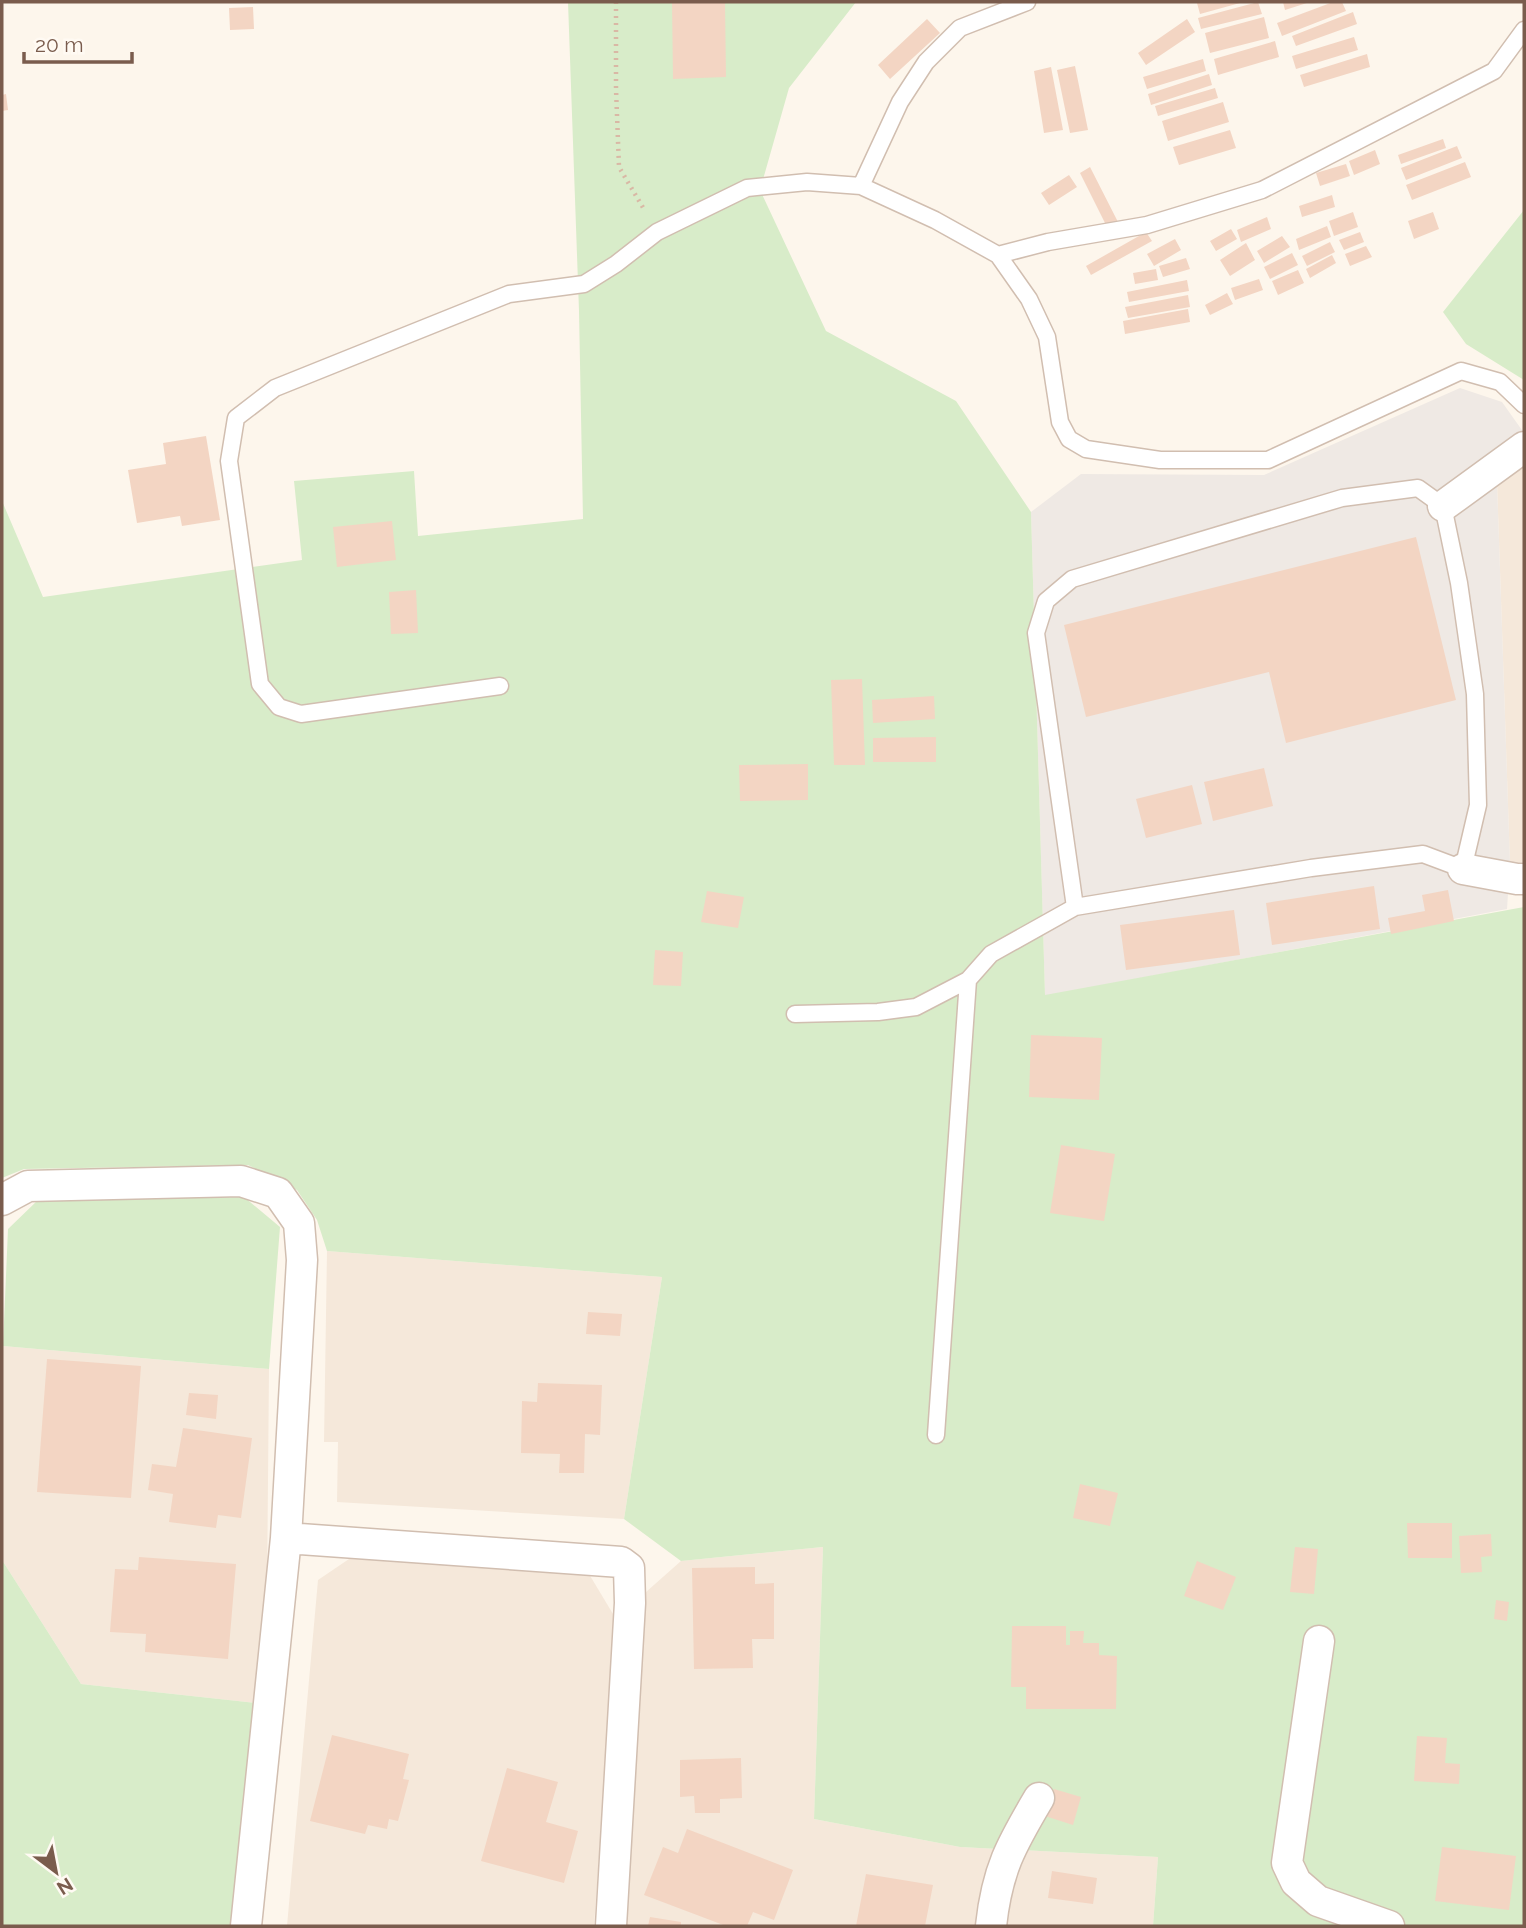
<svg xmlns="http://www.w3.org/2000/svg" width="1526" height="1928" viewBox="0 0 1526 1928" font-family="Raleway,sans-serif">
<rect width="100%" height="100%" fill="#fdf6ec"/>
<path fill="#f5e8da" d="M1524 461V862L1510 864 1497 482Z
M327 1251 662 1277 624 1519 337 1502 338 1442H324Z
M3 1346 269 1369 266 1704 81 1684 2 1560Z
M823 1547 814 1819 960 1847 1158 1857 1153 1926H627L646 1592 681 1561Z
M349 1559 586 1569 616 1619 594 1926H287L318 1580Z"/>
<path fill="#efe9e4" d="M1460 388 1502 402 1524 433 1497 482 1510 863 1507 909 1045 996 1031 512 1081 474 1264 475Z"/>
<path fill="#d8ecc9" d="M568 2H856L789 88 760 190 826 331 956 401 1031 512 1045 995 1524 907V1926H1153L1158 1857 960 1847 814 1819 823 1547 681 1561 624 1519 662 1277 327 1251 317 1220 297 1190 248 1165 24 1169 2 1178V501L43 597 302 560 294 481 414 471 418 536 583 519 579 311Z
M1524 210V380L1466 344 1443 312Z
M244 1197 280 1227 269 1369 3 1346 8 1229 38 1200Z
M2 1560 81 1684 266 1704 247 1926H2Z"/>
<path fill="#f3d5c3" d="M672 2H725L726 77 673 79Z
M1201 2H1240V3L1200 14 1197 3Z
M1258 2 1262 14 1201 29 1198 18Z
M1283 2H1310L1285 10Z
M1333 2H1342L1346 11 1282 36 1277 23Z
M253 7 254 29 230 30 229 8Z
M1353 12 1357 24 1296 46 1292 36Z
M1264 17 1269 38 1210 53 1205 33Z
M927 19 940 33 890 79 878 65Z
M1187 19 1195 32 1146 65 1138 53Z
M1354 37 1358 50 1296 69 1292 56Z
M1275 41 1279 57 1218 75 1214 59Z
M1367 54 1370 67 1304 87 1300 75Z
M1203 59 1206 71 1147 89 1143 77Z
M1075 66 1088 130 1070 133 1057 70Z
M1051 67 1063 130 1044 133 1034 71Z
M1209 74 1212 85 1151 105 1148 94Z
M1215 88 1218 98 1158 116 1155 106Z
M6 94 8 110 2 111V95Z
M1223 102 1229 122 1168 141 1162 121Z
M1230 130 1236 148 1179 165 1173 147Z
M1443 139 1446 148 1401 164 1398 155Z
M1457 146 1462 158 1406 180 1401 168Z
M1375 150 1380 164 1354 175 1349 161Z
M1465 162 1471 177 1412 200 1406 185Z
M1346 164 1350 176 1320 186 1316 173Z
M1090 167 1118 222 1107 227 1080 173Z
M1069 175 1077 187 1049 205 1041 193Z
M1332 195 1335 207 1302 217 1299 206Z
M1353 212 1358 227 1334 236 1329 221Z
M1433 212 1439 229 1414 239 1408 221Z
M1267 217 1271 229 1241 242 1237 230Z
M1327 226 1331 237 1299 250 1296 239Z
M1231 229 1237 239 1216 251 1210 241Z
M1146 232 1152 241 1091 275 1086 266Z
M1360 232 1364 242 1344 250 1339 240Z
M1282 236 1290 247 1264 263 1257 251Z
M1175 239 1181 250 1154 266 1147 254Z
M1330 242 1335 252 1307 266 1302 256Z
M1246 243 1255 260 1230 276 1220 260Z
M1366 246 1372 257 1350 266 1345 254Z
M1292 253 1298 265 1270 279 1264 267Z
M1332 255 1336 263 1310 278 1306 269Z
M1186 258 1190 269 1163 277 1159 266Z
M1156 269 1158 280 1135 284 1133 273Z
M1298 270 1304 283 1278 295 1272 281Z
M1259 279 1263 290 1235 300 1231 288Z
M1187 280 1189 291 1129 302 1127 292Z
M1227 293 1233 304 1210 315 1205 305Z
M1188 295 1190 307 1128 318 1125 307Z
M1188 309 1190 322 1125 334 1123 321Z
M206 436 220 520 182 526 180 516 137 523 128 470 166 464 163 443Z
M392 521 396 560 337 567 333 527Z
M1416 537 1456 700 1286 743 1269 672 1086 717 1064 625Z
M416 590 418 633 391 634 389 592Z
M862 679 865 765H834L831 680Z
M934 696 935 719 873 723 872 700Z
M936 737V762H873V738Z
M808 764V800L740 801 739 765Z
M1264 768 1273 806 1213 821 1204 782Z
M1192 785 1202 824 1146 838 1136 799Z
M1374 886 1380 929 1272 945 1266 903Z
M1448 890 1454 921 1391 934 1388 918 1425 911 1422 895Z
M707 891 744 897 738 928 701 922Z
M1234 910 1240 955 1126 970 1120 925Z
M655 950 683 952 681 986 653 985Z
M1031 1035 1102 1038 1099 1100 1029 1097Z
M1061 1145 1115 1154 1104 1221 1050 1213Z
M588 1312 622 1314 620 1336 586 1334Z
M47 1359 141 1366 131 1498 37 1492Z
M538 1383 602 1385 600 1435 585 1434 584 1473H559L560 1454 521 1453 522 1401 537 1402Z
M189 1393 218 1395 216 1419 186 1415Z
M183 1428 252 1438 241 1518 218 1515 216 1528 169 1522 173 1494 148 1490 152 1464 176 1467Z
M1080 1484 1118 1493 1110 1526 1073 1518Z
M1407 1523H1452V1558H1408Z
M1491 1534 1492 1556 1481 1557 1482 1572 1461 1573 1459 1536Z
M1295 1547 1318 1549 1314 1594 1290 1592Z
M139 1557 236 1564 228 1659 145 1652 146 1634 110 1632 115 1569 138 1570Z
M1197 1561 1236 1577 1223 1610 1184 1596Z
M755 1567V1584L774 1583V1639H752L753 1668 694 1669 692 1568Z
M1496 1600 1509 1602 1507 1621 1494 1619Z
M1012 1626H1066V1645H1070V1631H1084L1083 1643H1099V1655L1117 1656 1116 1709H1026V1687H1011Z
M332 1735 409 1754 403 1779 409 1780 398 1821 389 1819 387 1829 368 1825 365 1834 310 1821Z
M1417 1736 1447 1738 1445 1763 1460 1764 1459 1784 1414 1781Z
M741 1758 742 1798 720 1799V1813H695L694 1796 680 1797V1760Z
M507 1768 558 1782 546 1822 578 1831 564 1883 481 1861Z
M1054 1789 1081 1797 1073 1825 1045 1816Z
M687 1829 793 1870 774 1920 753 1912 747 1926H726L644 1895 663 1847 678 1853Z
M1442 1847 1516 1856 1509 1910 1435 1901Z
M1052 1871 1097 1878 1093 1904 1048 1898Z
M866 1874 933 1885 925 1926H856Z
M650 1917 681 1922V1926H648Z"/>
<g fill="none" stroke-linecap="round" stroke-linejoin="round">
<defs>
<path id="lane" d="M861 186 900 102 926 62 960 28 1027 2
M998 255 1048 242 1147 225 1262 190 1494 71 1524 30
M500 686 301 714 279 707 260 684 229 461 236 418 275 388 509 294 584 284 616 264 657 232 747 188 807 182 861 186 935 220 998 255 1029 299 1047 337 1060 422 1069 439 1086 449 1160 460H1268L1461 371 1500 382 1524 405
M795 1014 878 1012 916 1007 968 980
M936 1435 968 980 991 954 1075 907 1311 868 1423 854 1463 869 1478 805 1475 694 1459 583 1443 506 1418 488 1342 498 1072 579 1046 601 1036 633 1075 907"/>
<path id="street" d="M1443 506 1524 447
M1463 869 1517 879H1524
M2 1200 28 1186 241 1181 278 1193 299 1223 302 1260 286 1538
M1319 1641 1287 1863 1296 1882 1318 1901 1389 1926
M246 1926 286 1538 621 1562 629 1568 630 1603 611 1926
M991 1926C997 1870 1011 1845 1039 1798"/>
</defs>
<use href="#lane" stroke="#d1beb0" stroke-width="19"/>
<use href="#street" stroke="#d1beb0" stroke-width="33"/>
<path stroke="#d9b8a5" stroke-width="4.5" stroke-dasharray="2 5" stroke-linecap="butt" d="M616 2V89L619 167 645 211"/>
<use href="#lane" stroke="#fff" stroke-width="16"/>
<use href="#street" stroke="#fff" stroke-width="30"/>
</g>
<rect width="1526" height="1928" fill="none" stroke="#7a5c4d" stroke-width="7"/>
<g transform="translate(56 1872) rotate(148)" stroke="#fffaf3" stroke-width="5" paint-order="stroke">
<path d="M0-5L12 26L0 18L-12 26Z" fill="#7a5c4d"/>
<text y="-10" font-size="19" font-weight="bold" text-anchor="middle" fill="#7a5c4d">N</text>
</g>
<path d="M24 52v10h108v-10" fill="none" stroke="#7a5c4d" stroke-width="3.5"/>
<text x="35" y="52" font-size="21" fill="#7a5c4d" stroke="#fffaf3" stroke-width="5" paint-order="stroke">20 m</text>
</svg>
